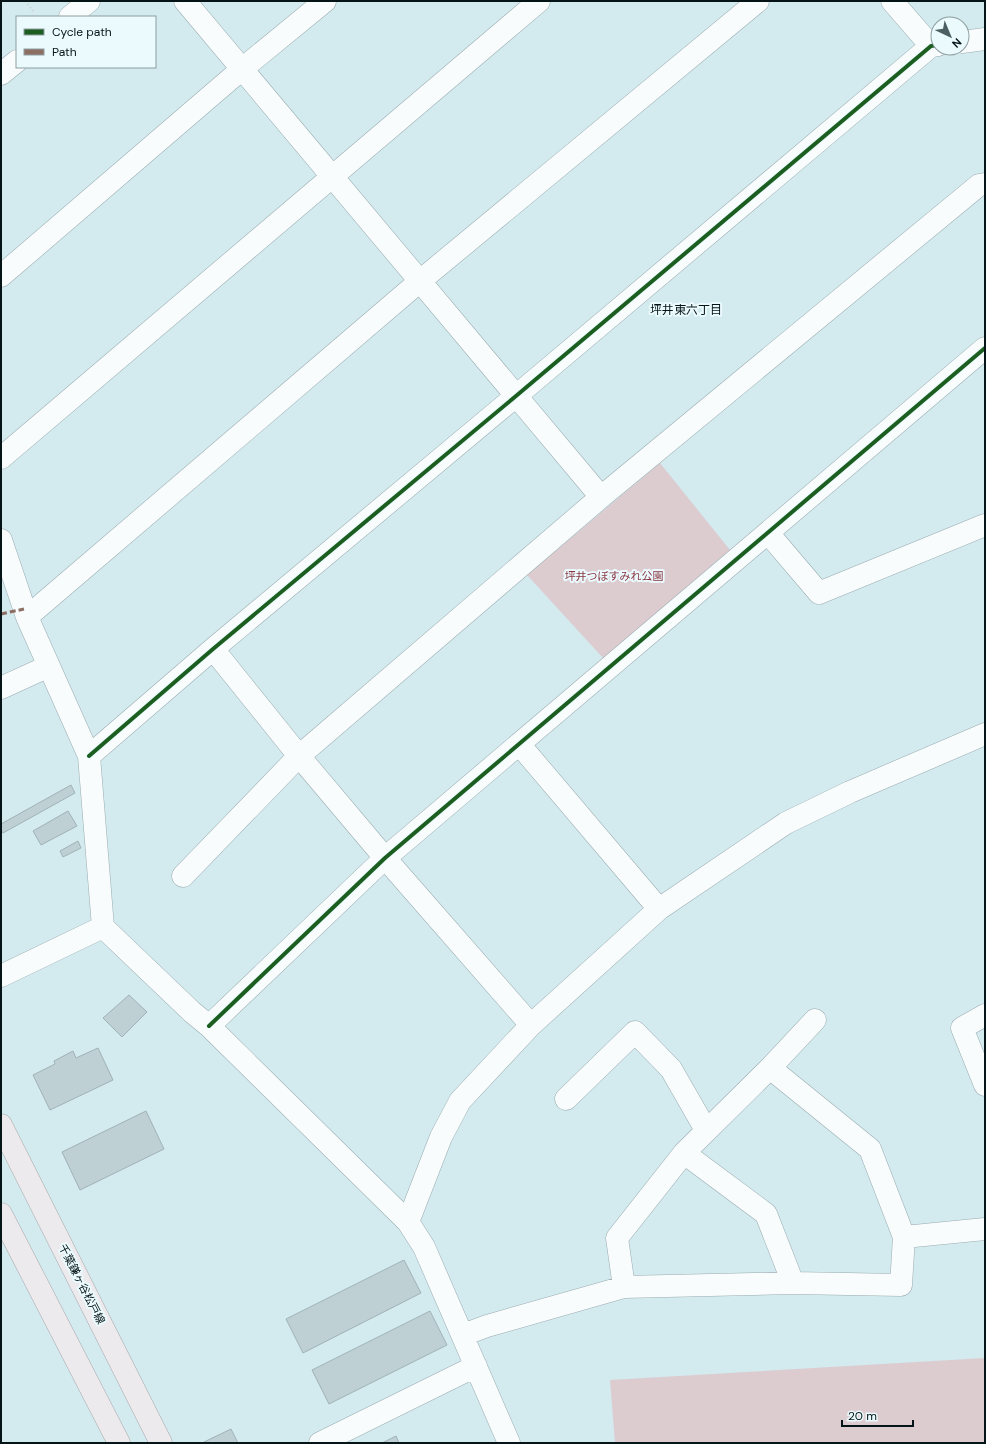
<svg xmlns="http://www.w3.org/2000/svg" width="986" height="1444" viewBox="0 0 986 1444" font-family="'DM Sans','Noto Sans JP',sans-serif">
<rect width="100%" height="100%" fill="#d3eaef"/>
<path fill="#dcccd0" d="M660 463 730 550 604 659 527 575Z
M985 1358V1443H615L610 1380Z"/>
<path fill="#bed0d4" stroke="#a0b2b6" d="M71 785 75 793 3 833 1 830V824Z
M68 811 77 826 41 845 33 831Z
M78 841 81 848 63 857 60 851Z
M129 995 147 1012 122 1037 103 1018Z
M98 1048 113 1080 50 1110 33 1075 55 1064 54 1061 73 1051 76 1058Z
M146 1111 164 1149 80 1190 62 1152Z
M404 1260 421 1293 303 1353 286 1319Z
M430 1311 447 1345 329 1404 312 1370Z
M231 1429 238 1443H205L204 1442Z
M396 1436 399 1443H382Z"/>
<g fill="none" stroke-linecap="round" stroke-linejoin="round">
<defs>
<path id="minor" d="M185 1 601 497
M892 1 931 46
M70 17 89 1
M962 42 985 39
M1 74 17 61
M1 276 242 69 325 1
M1 458 539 1
M768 533 819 593 985 525
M1 540 27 617 89 756 103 927
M27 617 420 281 758 1
M213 649 299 756 385 858 531 1025
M1 688 49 666
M519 744 659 909
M89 756 213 649 516 396 931 46 938 45
M183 876 299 756 601 497 979 185 985 184
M1 976 103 927 192 1012 209 1026 408 1222 424 1247 509 1443
M985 1015 962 1028 985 1085
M209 1026 385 858 985 348
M770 1068 870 1149 904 1237
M566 1099 635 1032 671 1069 706 1130
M684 1153 766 1214 793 1283
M408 1222 441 1137 460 1101 531 1025 659 909 786 823 850 792 985 734
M624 1287 617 1238 684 1153 770 1068 815 1020
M463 1335 487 1326 624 1287 793 1283 901 1285 904 1237 985 1229
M320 1443 476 1366"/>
<path id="major" d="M1 1125 161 1443
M1 1214 119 1443"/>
</defs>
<use href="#minor" stroke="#9aacb0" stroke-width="23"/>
<use href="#major" stroke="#a8a8ab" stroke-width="23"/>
<path stroke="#cad1d2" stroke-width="2.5" stroke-dasharray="1 3" stroke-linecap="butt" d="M25 1 34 12"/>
<use href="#minor" stroke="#f8fcfd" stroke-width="22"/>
<use href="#major" stroke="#eceaec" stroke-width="22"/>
<path stroke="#8d6e63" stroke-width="3" stroke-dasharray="6 3" stroke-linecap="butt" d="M1 614 24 609"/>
<defs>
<path id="cycleway" d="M89 756 213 649 516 396 931 46 938 45
M209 1026 385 858 985 348"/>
</defs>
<use href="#cycleway" stroke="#eafafd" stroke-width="6"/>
<use href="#cycleway" stroke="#1b5e20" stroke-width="4"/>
</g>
<g text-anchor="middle" stroke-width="4" stroke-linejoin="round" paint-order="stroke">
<g font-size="11" fill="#8b3641" stroke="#eafafd">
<text x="614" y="580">坪井つぼすみれ公園</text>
</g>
<g font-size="11" fill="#051417" stroke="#eafafd">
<text transform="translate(82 1284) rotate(63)" y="4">千葉鎌ヶ谷松戸線</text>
</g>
<g font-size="12" fill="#051417" stroke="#eafafd">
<text x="686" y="314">坪井東六丁目</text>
</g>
</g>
<rect width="986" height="1444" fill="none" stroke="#051417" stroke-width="4"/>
<rect x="16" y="16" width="140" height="52" fill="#eafafd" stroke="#8e9ea1"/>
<rect x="24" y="29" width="20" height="6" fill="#1b5e20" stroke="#8e9ea1"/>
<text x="52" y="36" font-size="12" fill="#051417">Cycle path</text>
<rect x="24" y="49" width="20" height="6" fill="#8d6e63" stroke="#8e9ea1"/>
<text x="52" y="56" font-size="12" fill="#051417">Path</text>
<g transform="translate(950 36) rotate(136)"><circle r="19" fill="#eafafd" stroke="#8e9ea1"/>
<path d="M0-3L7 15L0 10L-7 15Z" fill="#4d5f63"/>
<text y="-6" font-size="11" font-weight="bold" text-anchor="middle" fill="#051417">N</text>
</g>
<path d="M842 1420v6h71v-6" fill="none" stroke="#051417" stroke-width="2"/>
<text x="848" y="1420" font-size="12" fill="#051417" stroke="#eafafd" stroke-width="3" paint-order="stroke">20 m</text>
</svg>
